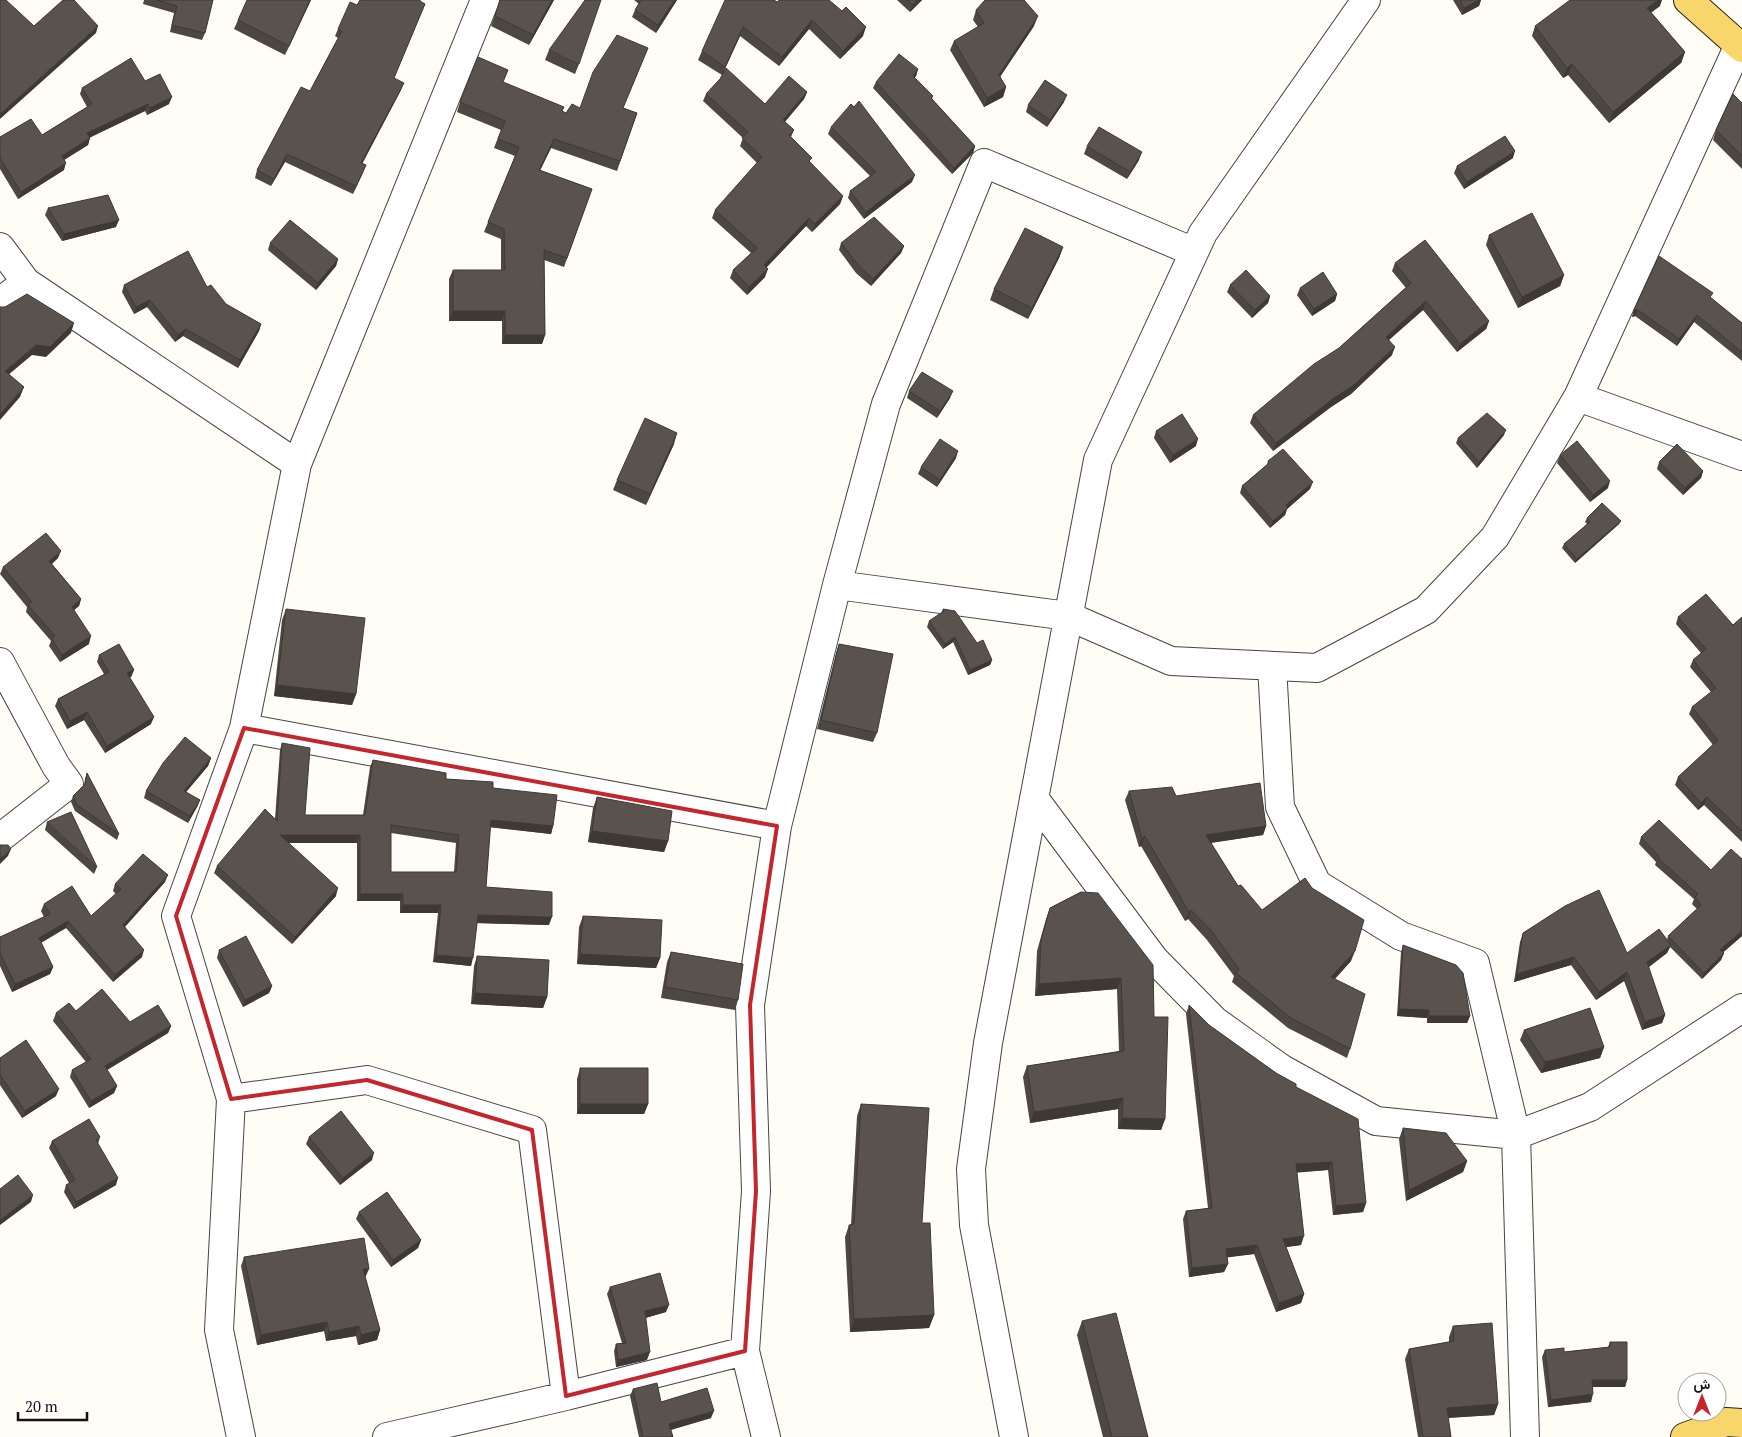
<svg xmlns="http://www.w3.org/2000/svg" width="1742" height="1437" viewBox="0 0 1742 1437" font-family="'PT Serif',Vazirmatn,serif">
<rect width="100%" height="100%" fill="#fffdf5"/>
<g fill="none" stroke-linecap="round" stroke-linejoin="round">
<defs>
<path id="minor" d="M1739 45 1578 397 1742 456
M0 247 26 282 297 464 485 0
M0 302 26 282
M837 585 1068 616 1171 661 1317 668 1426 610 1495 537 1578 397
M0 662 56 766 69 784 0 838
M1272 666 1280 807 1317 884 1401 936 1475 963 1516 1135 1525 1437
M244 728 777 826
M1034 798 1154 959 1215 1021 1282 1069 1376 1121 1516 1135 1590 1107 1742 1008
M231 1099 176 916 244 728 297 464
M566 1396 745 1351
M241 1437 219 1330 231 1099 367 1080 532 1130 566 1396 387 1437
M766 1437 745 1351 756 1191 750 1005 777 826 837 585 886 404 984 163 1194 252
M1014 1437 974 1225 971 1169 988 1043 1098 460 1203 233 1366 0"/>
<path id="major" d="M1688 0 1742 48
M1685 1437 1726 1422 1742 1423"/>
</defs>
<use href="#minor" stroke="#444" stroke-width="30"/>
<use href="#major" stroke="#222" stroke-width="30"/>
<use href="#minor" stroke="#fff" stroke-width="28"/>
<use href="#major" stroke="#f9d66b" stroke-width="28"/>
</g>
<path fill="#4d4742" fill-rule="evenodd" d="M144 0H213L205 33 202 40 170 32 174 13 143 4Z
M311 0 285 55 234 29 238 20Z
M500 0H554L529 45 491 26Z
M634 0H677L656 33 632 17 635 10 639 4Z
M773 0 863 36 840 59 809 29 779 66 740 36 724 71 765 104 807 92 804 99 785 122 794 130 791 137 810 163 843 196 840 204 812 232 806 226 766 268 765 277 747 295 730 278 733 270 751 253 712 218 715 210 757 163 740 146 743 138 703 101 706 94 720 79 722 75 698 60 702 51Z
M897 0H922L910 12Z
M1453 0H1481L1479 6 1462 15Z
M420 2 425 4 394 78 401 90 362 163 366 165 353 194 285 162 271 186 255 178 257 170 310 91 338 38 335 36 338 29Z
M1660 6 1651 12 1685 52 1681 63 1609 123 1568 75 1563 78 1532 36 1535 26Z
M976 10 1034 26 1000 77 1006 87 1003 97 984 107 950 50 954 41 978 27 973 20Z
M549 50 579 64 575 74 545 60Z
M644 57 623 108 637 113 617 171 551 148 540 170 592 189 564 267 544 260 545 335 542 344H502V321H449V279L453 270H501V239L484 232 515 156 494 148 501 130 457 112 460 102 503 83 566 113 580 108Z
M918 69 916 76 914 78 933 96 932 99 975 146 973 153 952 174 873 88 876 82Z
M145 81 169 104 147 115 145 111 90 137 88 145 64 160V170L18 199 0 169V137L42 135 87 107 80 94 82 88Z
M1064 102 1047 127 1026 112 1028 105Z
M1742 103V169L1713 140 1716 130Z
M831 127 912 182 864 219 848 198 850 191 870 176 828 134Z
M1087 146 1139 160 1127 179 1084 154Z
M1513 158 1464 189 1454 173 1457 166Z
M48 208 116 227 62 241 45 215Z
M1489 235 1564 275 1560 286 1518 308 1486 245Z
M270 243 338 259 336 266 316 290 268 250Z
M841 243 904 246 901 253 871 286 856 273 839 250Z
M1063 247 1059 258 1028 319 990 300 994 289Z
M1395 263 1489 321 1486 329 1457 352 1423 310 1389 340 1392 355 1351 394 1331 407 1273 451 1250 423 1253 415 1339 348 1406 288 1392 271Z
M124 285 207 287 226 304 261 324 259 331 238 368 183 336 175 342 147 307 134 314 122 292Z
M1230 285 1270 296 1268 303 1252 318 1227 292Z
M1300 288 1337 294 1335 301 1312 316 1297 295Z
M1711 298 1742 323V361L1694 322 1677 346 1635 316 1632 317 1634 310Z
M909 391 950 398 937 418 907 398Z
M1156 431 1196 446 1170 463 1154 438Z
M1504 435 1477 468 1456 443 1458 438Z
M674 444 646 505 613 490 617 480Z
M1560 455 1608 488 1590 502 1557 463Z
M956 458 937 487 918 474 921 467Z
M1268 461 1310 489 1287 509 1285 515 1270 528 1240 493 1242 486 1267 465Z
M1659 462 1703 471 1701 478 1683 495 1657 469Z
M1587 518 1621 521 1619 524 1575 563 1562 548 1564 544 1587 524 1585 522Z
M58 558 52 564 81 599 79 606 74 610 89 644 60 662 49 646 51 641 26 612 27 607 0 574 3 567Z
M286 609 356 694 352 705 274 696 282 620Z
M943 609 977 643 992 660 990 665 968 675 953 642 943 649 927 627 929 621 941 613Z
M1678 617 1733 625 1742 617V842L1704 805 1698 810 1675 785 1678 777 1713 745 1689 714 1692 707 1711 692 1690 667 1693 660 1701 653 1676 624Z
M839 644 877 733 873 742 817 729 836 653Z
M99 655 134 670 131 677H130L151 724 105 753 84 720 67 729 55 706 58 699 104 674 97 662Z
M282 743 305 815H363L370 767 373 760 446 779 493 788 553 826 551 834 490 827 486 887 549 925 477 923 471 966 433 962 438 913H400V901H357V843H288L336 896 292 944 214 873 217 866 275 819 280 750ZM391 833 456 843 454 872H391Z
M211 758 208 766 186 792 200 800 197 807 188 823 144 798 146 791Z
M87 773 119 834 117 840 75 811 71 802 73 796 84 786 85 779Z
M1129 791 1176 796 1266 826 1263 835 1211 843 1238 886 1262 910 1351 961 1335 979 1350 1049 1347 1058 1288 1028 1232 982 1234 976 1207 940 1188 919 1185 921 1141 846 1139 847 1125 800Z
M597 797 668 841 664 852 588 842 593 808Z
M47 822 97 867 94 874 45 830Z
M1641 837 1742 936 1723 952 1724 953 1721 960 1702 979 1670 947 1667 953 1648 967 1665 1015 1662 1023 1642 1030 1624 981 1596 1000 1571 965 1514 982 1520 942 1523 933 1627 953 1667 940 1668 936 1697 909 1692 904 1694 899 1655 865 1656 862 1639 844Z
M165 882 125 927 142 957 113 982 66 928 41 943 53 967 50 974 12 992 0 966V937L44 917 41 911 44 904 91 916 116 894 113 891 115 884Z
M1081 892 1154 1017 1165 1119 1161 1130 1118 1129V1109L1030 1123 1023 1077 1027 1066 1119 1051 1117 989 1035 996 1037 951 1046 919 1050 908Z
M583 916 660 958 656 968 577 964 579 927Z
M1403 945 1470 1016 1467 1023H1427V1018L1397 1016 1401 952Z
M219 950 272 986 269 993 243 1007 217 958Z
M671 952 738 1000 735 1010 661 998 667 962Z
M477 956 547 997 543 1008 471 1004 474 966Z
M1189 1005 1209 1025 1296 1087 1366 1203 1363 1212 1333 1215 1328 1170 1297 1172 1301 1245 1286 1247 1304 1294 1301 1303 1276 1312 1254 1254 1227 1257 1228 1264 1224 1272 1189 1277 1183 1219 1186 1211 1208 1208 1186 1014Z
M56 1013 130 1022 171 1026 168 1033 107 1070 117 1086 114 1093 89 1108 70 1077 72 1070 86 1062 53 1021Z
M1524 1030 1604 1047 1600 1058 1541 1073 1520 1040Z
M0 1058 56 1096 22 1118 0 1085Z
M580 1068 648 1104 644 1114H577V1079Z
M861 1104 922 1223 934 1315 929 1328 850 1332 845 1237 849 1225H851L857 1116Z
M1403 1128 1467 1161 1463 1172 1406 1201 1399 1139Z
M100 1137 98 1144 116 1185 74 1209 64 1192 66 1185 69 1183 49 1148 52 1141Z
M309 1137 372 1160 340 1185 306 1144Z
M359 1212 421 1240 418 1248 391 1267 356 1219Z
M244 1257 365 1278 380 1330 377 1340 358 1345 356 1336 326 1341 324 1331 257 1345 241 1266Z
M610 1287 666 1312 645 1318 647 1360 616 1367 614 1351 616 1344 622 1343 607 1294Z
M1082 1321 1148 1437H1103L1077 1335Z
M1453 1326 1498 1404 1494 1415 1448 1418 1451 1437H1418L1405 1359 1409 1349 1449 1342V1337Z
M1610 1342 1627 1380 1625 1387H1592L1591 1402 1548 1407 1542 1357 1545 1350 1564 1352 1608 1347Z
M633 1389 661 1402 711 1418 671 1430 673 1437H639L630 1396Z"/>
<path fill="#3f3936" d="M310 0H311L285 55 289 46Z
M552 0H554L529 45 533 35Z
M675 0H677L656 33 658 25Z
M917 0H922L910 12 913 5Z
M1479 0H1481L1479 6 1462 15 1464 8Z
M1658 0H1662L1660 6 1644 18 1647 8Z
M1038 16 1034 26 995 84 999 75Z
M812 20 809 29 779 66 782 57Z
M98 26 96 33 0 119V114Z
M743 27 740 36 722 75 725 67Z
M866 27 863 36 840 59 843 51Z
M1685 52 1681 63 1609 123 1613 112Z
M1572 64 1568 75 1563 78 1567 68Z
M918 69 916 76 910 83 913 76Z
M404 83 401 90 359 170 361 163Z
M1006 87 1003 97 984 107 987 98Z
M807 92 804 99 780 127 783 120Z
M1067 95 1064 102 1047 127 1050 120Z
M172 97 169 104 147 115 150 108Z
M148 104 145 111 85 140 87 133Z
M90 138 88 145 59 163 62 156Z
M554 139 551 148 536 179 539 170Z
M975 146 973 153 952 174 954 168Z
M1515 151 1513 158 1464 189 1467 182Z
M1142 152 1139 160 1127 179 1130 172Z
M287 154 285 162 271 186 274 179Z
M66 163 64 170 18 199 21 192Z
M366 165 363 173 353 194 356 186Z
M915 175 912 182 864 219 866 212Z
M843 196 840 204 812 232 815 224Z
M809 218 806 226 761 273 764 265Z
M119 220 116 227 62 241 64 234Z
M904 246 901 253 871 286 873 279Z
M1063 247 1059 258 1028 319 1032 308Z
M338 259 336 266 316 290 318 283Z
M768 269 765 277 747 295 749 287Z
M1564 275 1560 286 1518 308 1522 297Z
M1337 294 1335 301 1312 316 1314 309Z
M1270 296 1268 303 1252 318 1255 310Z
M150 300 147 307 134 314 136 307Z
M1426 301 1423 310 1383 345 1386 337Z
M1634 310H1638L1635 316 1632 317Z
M453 311H505L502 321H449Z
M1697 315 1694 322 1677 346 1679 339Z
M1489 321 1486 329 1457 352 1460 344Z
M74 323 71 333 46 357 32 355 1 381 5 371 36 345Z
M261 324 259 331 238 368 240 360Z
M186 329 183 336 175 342 178 335Z
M505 335H545L542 344H502Z
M1395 347 1392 355 1351 394 1331 407 1273 451 1276 443Z
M24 387 20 397 0 420V414Z
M953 391 950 398 937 418 940 411Z
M1506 430 1504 435 1477 468 1479 462Z
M677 433 674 444 646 505 650 494Z
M1198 439 1196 446 1170 463 1173 455Z
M958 451 956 458 937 487 940 480Z
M1703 471 1701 478 1683 495 1685 488Z
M1610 481 1608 488 1590 502 1593 495Z
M1313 482 1310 489 1287 509 1285 515 1270 528 1273 521 1286 505Z
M1621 521 1619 524 1575 563 1577 559Z
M61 551 58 558 46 568 49 561Z
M81 599 79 606 69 614 72 607Z
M91 636 89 644 60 662 62 655Z
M955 637 953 642 943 649 945 644Z
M992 660 990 665 968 675 970 670Z
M134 670 131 677 125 680 127 673Z
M277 685 356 694 352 705 274 696Z
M87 712 84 720 67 729 70 721Z
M154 717 151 724 105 753 107 746Z
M211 758 208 766 181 798 184 791Z
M1707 797 1704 805 1698 810 1701 803Z
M200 800 197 807 188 823 190 816Z
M491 820 553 826 551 834 488 827Z
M1266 826 1263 835 1202 844 1206 835Z
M592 831 668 841 664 852 588 842Z
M280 835H360L357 843H277Z
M1145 836 1141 846 1139 847 1142 838Z
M11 849 8 856 0 864V859Z
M168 875 165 882 120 932 123 925Z
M338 888 336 896 292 944 295 937Z
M360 894H403L400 901H357Z
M403 905H441L438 913H400Z
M1191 910 1188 919 1185 921 1189 912Z
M478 915 552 917 549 925 475 923Z
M68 921 66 928 36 945 39 938Z
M1742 931V936L1718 957 1720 950Z
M1671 945 1667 953 1644 971 1647 962Z
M144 950 142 957 113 982 115 975Z
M1355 951 1351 961 1328 986 1331 977Z
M1724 953 1721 960 1702 979 1704 973Z
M580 954 660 958 656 968 577 964Z
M436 955 473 958 471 966 433 962Z
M1574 957 1571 965 1514 982 1517 974Z
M53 967 50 974 12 992 15 984Z
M1627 972 1624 981 1596 1000 1599 992Z
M1121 978 1117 989 1035 996 1039 984Z
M272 986 269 993 243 1007 245 1000Z
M475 993 547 997 543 1008 471 1004Z
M1399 1009 1429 1010 1427 1018 1397 1016Z
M1665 1015 1662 1023 1642 1030 1645 1022Z
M1429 1016H1470L1467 1023H1427Z
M171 1026 168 1033 102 1073 105 1066Z
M1604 1047 1600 1058 1541 1073 1545 1062Z
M117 1086 114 1093 89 1108 91 1101Z
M59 1089 56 1096 22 1118 25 1111Z
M1123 1098 1118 1109 1030 1123 1034 1112Z
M580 1104H648L644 1114H577Z
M1122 1118 1165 1119 1161 1130 1118 1129Z
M374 1153 372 1160 340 1185 343 1178Z
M1467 1161 1463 1172 1406 1201 1409 1190Z
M1332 1162 1328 1170 1293 1173 1296 1164Z
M118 1178 116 1185 74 1209 76 1202Z
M33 1195 31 1202 0 1225V1220Z
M1366 1203 1363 1212 1333 1215 1336 1206Z
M1304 1236 1301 1245 1280 1248 1283 1239Z
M421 1240 418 1248 391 1267 393 1260Z
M1257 1245 1254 1254 1223 1258 1226 1249Z
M1228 1264 1224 1272 1189 1277 1192 1268Z
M363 1269H369L365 1278Z
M1304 1294 1301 1303 1276 1312 1279 1303Z
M669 1305 666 1312 642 1319 645 1311Z
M934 1315 929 1328 850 1332 854 1319Z
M327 1322 324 1331 257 1345 261 1335Z
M359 1326 356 1336 326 1341 329 1332Z
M380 1330 377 1340 358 1345 361 1335Z
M650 1352 647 1360 616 1367 618 1360Z
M1592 1380H1627L1625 1387H1589Z
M1593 1394 1591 1402 1548 1407 1551 1400Z
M1498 1404 1494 1415 1443 1418 1447 1408Z
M714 1411 711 1418 666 1431 669 1424Z"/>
<path fill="#5a524d" stroke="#3f3936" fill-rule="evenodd" d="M0 0H6L34 26 63 0H74L98 26 0 114Z
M157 0H213L205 33 172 25 177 6Z
M247 0H310L289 46 238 20Z
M360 0H420V1L425 4 394 78 404 83 361 163 366 165 356 186 287 154 274 179 257 170 301 87 310 91 342 31 338 29 350 2 357 5Z
M500 0H552L533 35 495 16Z
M585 0H601L579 64 549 50Z
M641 0H675L658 25 635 10Z
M725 0H773L778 2 779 0H829L842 11 846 7 866 27 843 51 812 20 782 57 743 27 725 67 702 51Z
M907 0H917L913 5Z
M985 0H1024L1038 16 999 75 1006 87 987 98 954 41 984 23 976 10Z
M1460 0H1479L1464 8Z
M1570 0H1658L1647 8 1685 52 1613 112 1572 64 1567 68 1535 26Z
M617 35 648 48 623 108 637 113 620 161 554 139 539 170 592 189 567 258 544 250 545 335H505V311H453V270H505L504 229 488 222 519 147 498 139 505 121 460 102 478 57 508 70 503 82 564 107 562 111 566 113 572 104 580 108 593 72Z
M899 54 918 69 913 76 933 96 931 98 975 146 954 168 876 82Z
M131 58 145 81 160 74 172 97 150 108 148 104 87 133 90 138 62 156 66 163 21 192 0 158V137L31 119 42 135 92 104 82 88Z
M726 68 765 104 789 76 807 92 783 120 794 130 789 135 812 158 809 161 843 196 815 224 809 218 764 265 768 269 749 287 733 270 757 248 715 210 762 157 742 138 748 132 706 94 720 79Z
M1045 80 1067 95 1050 120 1028 105Z
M1733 94 1742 103V156L1716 130Z
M859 101 915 175 866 212 850 191 876 172 831 127 851 104 854 107Z
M1099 127 1142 152 1130 172 1087 146Z
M1505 136 1515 151 1467 182 1457 166Z
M108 195 119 220 64 234 48 208Z
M1532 213 1564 275 1522 297 1489 235Z
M874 217 904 246 873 279 859 266 841 243Z
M290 220 338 259 318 283 270 243Z
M1025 228 1063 247 1032 308 994 289Z
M1425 240 1489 321 1460 344 1426 301 1386 337 1395 347 1354 385 1334 398 1276 443 1253 415 1314 364 1339 348 1411 283 1395 263Z
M188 251 207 287 211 285 226 304 261 324 240 360 186 329 178 335 150 300 136 307 124 285Z
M1659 256 1713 293 1710 297 1742 323V352L1697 315 1679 339 1638 310H1634Z
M1246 270 1270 296 1255 310 1230 285Z
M1323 272 1337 294 1314 309 1300 288Z
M27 294 74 323 50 347 36 345 5 371 24 387 0 414V307H5Z
M922 372 953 391 940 411 909 391Z
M1487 413 1506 430 1479 462 1458 438Z
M1182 414 1198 439 1173 455 1156 431Z
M645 418 677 433 650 494 617 480Z
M940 439 958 451 940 480 921 467Z
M1577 441 1610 481 1593 495 1560 455Z
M1677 444 1703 471 1685 488 1659 462Z
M1283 449 1313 482 1286 505 1288 508 1273 521 1242 486 1269 463 1268 461Z
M1602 503 1621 521 1577 559 1564 544 1590 522 1587 518Z
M46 533 61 551 49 561 81 599 72 607 91 636 62 655 52 639 55 636 28 605 32 602 3 567Z
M1706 594 1733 625 1742 617V831L1707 797 1701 803 1678 777 1718 740 1692 707 1716 688 1693 660 1706 649 1678 617Z
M286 609 365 618 356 694 277 685Z
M943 609 955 611 977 643 983 640 992 660 970 670 955 637 945 644 929 621 944 611Z
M119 644 134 670 127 673 154 717 107 746 87 712 70 721 58 699 109 672 99 655Z
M839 644 893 654 877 733 821 720Z
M185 737 211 758 184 791 200 800 190 816 146 791 163 763Z
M282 743 310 748 305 815H365L373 760 446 773V779L493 782V788L557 795 553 826 491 820 486 887 552 892V917L478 915 473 958 436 955 441 905H403V894H360V835H280L338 888 295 937 217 866 265 809 277 821ZM391 825 459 835 456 872H391Z
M87 773 119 834 77 805 73 796 85 784Z
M1260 783 1266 826 1206 835 1238 886 1241 885 1262 910 1305 878 1312 888 1364 920 1355 951 1331 977 1365 994 1350 1049 1291 1018 1236 973 1239 969 1211 930 1191 910 1189 912 1145 836 1142 838 1129 791 1172 787 1176 796Z
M597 797 672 811 668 841 592 831Z
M71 812 97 867 47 822Z
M1659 820 1711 870 1731 849 1742 859V931L1720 950 1724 953 1704 973 1668 936 1701 905 1695 897 1698 894 1658 858 1659 856 1641 837Z
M0 845H8L11 849 0 859Z
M143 854 168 875 123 925 144 950 115 975 68 921 39 938 53 967 15 984 0 953V937L50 914 44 904 72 886 91 916 121 889 115 884Z
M1599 890 1627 953 1659 929 1671 945 1647 962 1665 1015 1645 1022 1627 972 1599 992 1574 957 1517 974 1523 933 1565 906Z
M1081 892 1098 893 1153 965 1154 1017H1168L1165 1119 1122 1118 1123 1098 1034 1112 1027 1066 1124 1051 1121 978 1039 984 1041 940 1050 908Z
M583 916 662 920 660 958 580 954Z
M246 936 272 986 245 1000 219 950Z
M1403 945 1456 965 1463 973 1470 1016H1429V1010L1399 1009Z
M671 952 743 964 738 1000 665 987Z
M477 956 549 960 547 997 475 993Z
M102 989 130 1022 158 1005 171 1026 105 1066 117 1086 91 1101 72 1070 91 1059 56 1013 69 1003 76 1011Z
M1189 1005 1209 1025 1276 1073 1296 1084V1087L1358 1119 1366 1203 1336 1206 1332 1162 1296 1164 1304 1236 1283 1239 1304 1294 1279 1303 1257 1245 1226 1249 1228 1264 1192 1268 1186 1211 1212 1208Z
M1590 1008 1604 1047 1545 1062 1524 1030Z
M26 1040 59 1089 25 1111 0 1075V1058Z
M580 1068H648V1104H580Z
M861 1104 929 1108 922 1223H930L934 1315 854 1319 849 1225 854 1224Z
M341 1111 374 1153 343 1178 309 1137Z
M89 1119 100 1137 96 1140 118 1178 76 1202 66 1185 75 1180 52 1141Z
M1403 1128 1446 1133 1467 1161 1409 1190Z
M18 1175 33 1195 0 1220V1189Z
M387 1192 421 1240 393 1260 359 1212Z
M364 1238 369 1269H363L380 1330 361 1335 359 1326 329 1332 327 1322 261 1335 244 1257Z
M660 1273 669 1305 645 1311 650 1352 618 1360 616 1344 626 1343 610 1287Z
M1116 1313 1148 1437H1112L1082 1321Z
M1492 1323 1498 1404 1447 1408 1451 1437H1423L1409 1349 1454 1341 1453 1326Z
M1610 1342H1627V1380H1592L1593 1394 1551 1400 1545 1350 1564 1348V1352L1610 1347Z
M657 1383 661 1402 707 1388 714 1411 669 1424 673 1437H643L633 1389Z"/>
<path fill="none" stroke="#c4262e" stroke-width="4" stroke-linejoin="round" d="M244 728 777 826 750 1005 756 1191 745 1351 566 1396 532 1130 367 1080 231 1099 176 916Z"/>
<g transform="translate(1702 1397)"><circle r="24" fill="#ffffff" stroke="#a0a0a0"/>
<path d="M0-4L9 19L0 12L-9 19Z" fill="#c4262e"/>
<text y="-8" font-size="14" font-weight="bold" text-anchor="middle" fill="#111111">ش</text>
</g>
<path d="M18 1412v8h69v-8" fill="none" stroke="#111111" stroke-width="2.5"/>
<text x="25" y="1412" font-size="15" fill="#111111" stroke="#ffffff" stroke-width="4" paint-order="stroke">20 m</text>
</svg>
